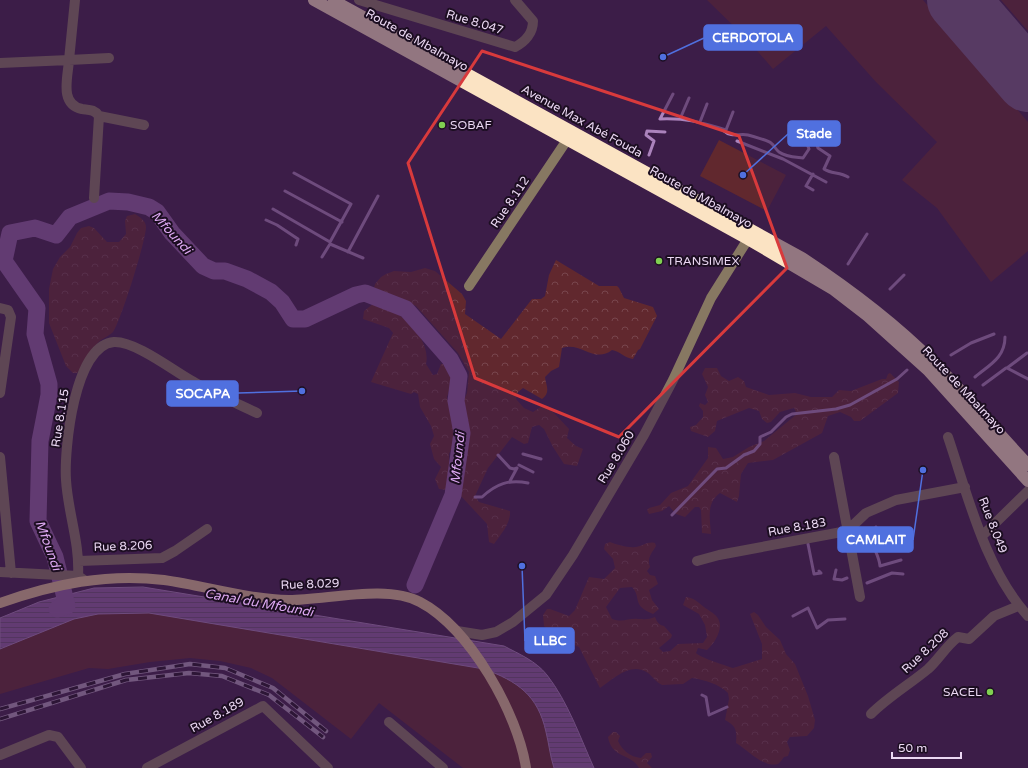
<svg xmlns="http://www.w3.org/2000/svg" width="1028" height="768" viewBox="0 0 1028 768" font-family="'Varela Round',sans-serif">
<defs>
<pattern id="forest-crowns" width="20" height="18" patternUnits="userSpaceOnUse"><rect width="20" height="18" fill="#61282e"/><path d="M2 6a3 3 0 1 1 6 0M12 15a3 3 0 1 1 6 0" fill="none" stroke="#78464d"/></pattern>
<pattern id="water-rules" width="6" height="5" patternUnits="userSpaceOnUse"><rect width="6" height="5" fill="#905fa4"/><path d="M0 2.5h6" fill="none" stroke="#6f527b"/></pattern>
</defs>
<rect width="100%" height="100%" fill="#3c1d48"/>
<path fill="#61282e" d="M707 0H923L1028 122V251L991 282 937 208 902 180 937 142 876 82 826 26 773 69 746 38Z
M1001 0H1028V31Z
M719 140 786 175 767 211 700 176Z
M149 613 484 669C517 681 538 695 546 732 549 744 550 756 554 768H463L379 703 351 739 272 678 251 668 220 661 190 658 150 662 108 669 89 668 0 694V649L74 619 98 614Z"/>
<path fill="url(#forest-crowns)" d="M135 214C140 217 146 221 146 227 146 241 120 323 113 332 108 337 100 339 96 345 89 354 85 365 77 373H73L66 366 49 323V289L53 269 60 257 70 247 77 233 81 228 89 226 94 228 107 242H119L126 234 125 221 127 216Z
M556 260 599 286H617L619 288 624 298 653 307 657 316 640 349 638 350 633 359C624 358 620 351 612 350 594 364 581 341 562 348L559 367 551 371 545 377C546 386 551 392 542 399L523 388 518 392 516 399 524 408 533 412 542 406 553 412 569 429 567 438 576 446 583 449 577 466 564 464 553 447 544 429 539 425 532 427 528 443 524 444 512 437 488 468 475 496 479 502 510 511C511 523 501 534 494 544L489 542 487 524 460 495 458 461 467 439 463 402 467 393 469 372 458 353 416 306 377 291 374 288 375 284 381 277 386 274 394 271 411 272 425 268 435 271 462 294 466 301 465 314 501 339 532 299H541L545 296 549 275Z
M373 304C397 306 432 338 426 364L433 375 437 374 441 364H447L454 375 447 397 457 436 449 454V486L447 490 439 489 435 479 441 467 434 459 430 444 434 436 431 426 420 407 418 394 414 392 411 394 371 382 393 333 389 328 363 319 364 311Z
M705 368H717L721 376 729 381 738 377 744 381 746 387 769 395 795 393 811 397H832L839 390 851 391 882 379H886L888 374 890 373 899 382 898 393 860 421H854L851 417 840 412 828 416 822 433 773 460 748 463 741 474 739 496 737 502 720 493C706 503 710 519 711 534L702 533 701 510 699 507H695L685 517 676 514 669 506 662 511 649 514 647 510 649 508 660 505 671 493 688 486 708 458V447L716 448 723 459 733 457 749 447 764 441 797 414 794 408 780 412 771 422 767 423 762 419 759 411 749 408 717 421 715 431 708 437 691 431 690 427 696 425 703 417V411L699 406 700 403 705 405 708 402 705 395 708 387 702 374Z
M610 542C618 545 628 548 636 547 643 546 647 541 655 543L656 546C651 554 647 558 650 567L647 571 650 575 655 576 658 584 649 590 652 600 659 609 653 614C631 605 642 598 632 587L620 588 606 607 612 619C624 623 628 618 638 619 645 619 648 620 655 617 657 622 659 625 664 626L672 635 671 638 659 648 663 652 670 651 678 644 703 643 707 637 705 625 699 614 683 605 686 597C694 598 698 602 704 607 708 610 714 613 717 617 725 627 715 643 707 650L698 648 696 653C701 658 724 665 733 668L762 659V644L750 614 754 612 758 615 766 627 780 640 786 654 795 664 808 696 815 720 814 728 807 736 790 737 787 742 790 750 788 756 784 757C782 759 781 762 778 764 763 768 748 750 736 743 737 730 736 726 725 720L729 699 728 693C719 684 705 680 692 678L683 684 662 685C656 682 653 677 648 673 631 661 613 679 600 688L579 647 563 640 561 636 552 633 544 626 543 615 547 609H550L569 616 575 610 589 577 604 579 615 568 613 559 604 549 605 544Z
M613 732H616L620 736 618 741C622 750 630 757 641 758L646 753H651L652 757 647 763 652 768H639C631 753 612 759 608 737Z"/>
<path fill="url(#water-rules)" stroke="#ab83bc" d="M143 587 504 646C519 654 536 661 547 675 568 702 580 737 594 768H554C550 756 549 744 546 732 538 695 517 681 484 669L149 613 98 614 74 619 0 649V618L39 602 94 588Z"/>
<g fill="none" stroke-linecap="round" stroke-linejoin="round">
<path stroke="#ab83bc" stroke-width="3" d="M673 94 660 119C685 118 702 122 726 130L724 131C731 138 740 133 748 135 752 136 769 141 771 143 774 145 776 150 779 152 786 157 795 157 803 158L809 149 806 141
M680 119 689 98
M700 122 707 104
M726 130 733 112
M737 141 783 159 826 182
M819 141 817 145 818 148 830 156 824 169C831 174 840 172 848 177
M649 155 654 141 646 135 647 131 665 132
M813 174 806 186 813 190
M285 191 342 222
M273 209 330 242 351 204 294 173
M266 220 277 225 298 239 296 245
M348 252 378 196
M322 257 330 244 363 258
M848 264 867 234
M890 289 904 275
M1027 353 1007 368 1028 379
M951 355 971 343 994 334
M975 377C989 365 1005 358 1005 337
M983 385 1006 368
M523 454 541 459
M498 455 510 468 514 469 517 468
M519 465 533 472
M510 481 517 468
M475 497H482C496 484 509 479 528 483
M672 515 717 469 726 468 744 455 754 451 760 444V437L771 432 786 417 792 414 836 409 850 405 897 379 907 370
M876 527 879 535 871 537C872 547 879 555 880 566L901 560
M808 544 814 574 821 573 819 571
M836 570 834 579 842 580 847 578
M867 583 892 573 903 574
M793 616 808 608 817 628 828 620 845 619
M702 695 706 697 709 715 727 707"/>
<path stroke="#905fa4" stroke-width="17" d="M57 609 67 606 55 557 38 521 40 441 49 395V384L35 334 37 308 4 261 10 233 35 228 56 235 70 217 109 201 128 202 149 207 157 212 172 233 203 266 214 271H225L247 279 271 292 282 302 293 319H305L356 295 365 293 406 309 450 359 459 376 456 401 462 433 453 495 415 585"/>
<path stroke="#785e83" stroke-width="62" d="M958 0 1028 81"/>
<path stroke="#877862" stroke-width="10" d="M359 0 515 47C525 42 533 33 533 21L515 0
M0 63 69 60 75 0
M99 116 144 125
M94 198 99 116C94 109 89 110 82 109 59 104 68 77 69 60L109 58
M469 286 571 134
M0 308 8 310 11 317 0 393
M948 437C968 496 985 569 1028 616
M0 457 11 573
M834 457 860 597
M982 536 1028 491
M79 561 162 558 175 551 207 529
M697 561 719 555 847 531 866 513 896 500 965 487
M0 572 78 576 84 580
M78 576C80 543 68 513 66 480 64 450 74 345 114 342 136 341 175 372 194 382 215 394 236 403 257 413
M457 631 482 635 496 632 513 622 546 595 573 555 644 435 673 380 711 298 748 239
M871 714C888 697 910 684 928 669 939 659 946 646 958 637L969 639 994 616 1018 606
M389 722 443 768
M0 755 49 735 58 737 81 768
M147 768 263 706 328 768"/>
<path stroke="#e3c395" stroke-width="10" d="M0 603C54 584 107 573 164 580 206 586 247 599 289 600 327 600 387 584 420 602 470 628 518 714 526 768"/>
<path stroke="#fbe3c3" stroke-width="12" d="M314 0 748 239 833 289 868 316 928 370 1028 481
M334 1 802 258C849 289 893 322 933 362 966 395 996 431 1028 465"/>
<defs>
<path id="rail" d="M0 709 125 674 190 664 225 668 273 688 326 731
M0 719 126 680 189 673 222 676 269 695 323 737"/>
</defs>
<use href="#rail" stroke="#b49ebe" stroke-width="4.5"/>
<use href="#rail" stroke="#1c0e21" stroke-width="3" stroke-dasharray="9" stroke-linecap="butt"/>
</g>
<path d="M0 0H1028V768H0ZM482 51 739 136 787 268 619 437 475 378 408 163Z" fill="#3c1d48" fill-opacity=".55" fill-rule="evenodd"/>
<path fill="none" stroke="#d83a3c" stroke-width="3" stroke-linejoin="round" d="M482 51 739 136 787 268 619 437 475 378 408 163Z"/>
<g fill="#80d051" stroke="#1c0e21" stroke-width="1.5">
<circle cx="442" cy="125" r="4"/>
<circle cx="659" cy="261" r="4"/>
<circle cx="990" cy="692" r="4"/>
</g>
<g text-anchor="middle" stroke-width="4" stroke-linejoin="round" paint-order="stroke">
<g font-size="12" fill="#ebd8f3" stroke="#1c0e21">
<text transform="translate(475 22) rotate(17)" y="4">Rue 8.047</text>
<text transform="translate(417 40) rotate(29)" y="4">Route de Mbalmayo</text>
<text transform="translate(582 121) rotate(29)" y="4">Avenue Max Abé Fouda</text>
<text transform="translate(701 197) rotate(29)" y="4">Route de Mbalmayo</text>
<text transform="translate(510 202) rotate(-56)" y="4">Rue 8.112</text>
<text transform="translate(964 390) rotate(47)" y="4">Route de Mbalmayo</text>
<text transform="translate(60 418) rotate(-81)" y="4">Rue 8.115</text>
<text transform="translate(616 457) rotate(-59)" y="4">Rue 8.060</text>
<text transform="translate(993 525) rotate(69)" y="4">Rue 8.049</text>
<text transform="translate(797 527) rotate(-10)" y="4">Rue 8.183</text>
<text transform="translate(123 546) rotate(-2)" y="4">Rue 8.206</text>
<text transform="translate(310 584) rotate(-2)" y="4">Rue 8.029</text>
<text transform="translate(925 651) rotate(-43)" y="4">Rue 8.208</text>
<text transform="translate(217 715) rotate(-29)" y="4">Rue 8.189</text>
</g>
<g font-size="12" fill="#ebd8f3" stroke="#1c0e21" text-anchor="start">
<text x="450" y="129">SOBAF</text>
<text x="667" y="265">TRANSIMEX</text>
<text x="982" y="696" text-anchor="end">SACEL</text>
</g>
<g font-size="13" font-style="italic" fill="#dea9f3" stroke="#1c0e21">
<text transform="translate(172 232) rotate(48)" y="5">Mfoundi</text>
<text transform="translate(457 458) rotate(-84)" y="5">Mfoundi</text>
<text transform="translate(49 545) rotate(70)" y="5">Mfoundi</text>
<text transform="translate(259 602) rotate(10)" y="5">Canal du Mfoundi</text>
</g>
</g>
<path fill="none" stroke="#5070df" stroke-width="1.5" d="M663 57L704 38M743 175L788 134M302 391L238 393M923 470L913 540M522 566L525 641"/>
<g fill="#5070df" stroke="#1c0e21" stroke-width="1.5">
<circle cx="663" cy="57" r="4"/>
<circle cx="743" cy="175" r="4"/>
<circle cx="302" cy="391" r="4"/>
<circle cx="923" cy="470" r="4"/>
<circle cx="522" cy="566" r="4"/>
</g>
<g fill="#5070df" stroke="#5070df" stroke-width="1.5">
<rect x="704" y="25" width="98" height="25" rx="4"/>
<rect x="788" y="121" width="52" height="25" rx="4"/>
<rect x="167" y="381" width="71" height="25" rx="4"/>
<rect x="838" y="527" width="75" height="25" rx="4"/>
<rect x="525" y="628" width="49" height="25" rx="4"/>
</g>
<g font-size="13" text-anchor="middle" font-weight="bold" fill="#fff">
<text x="753" y="42">CERDOTOLA</text>
<text x="814" y="138">Stade</text>
<text x="203" y="398">SOCAPA</text>
<text x="876" y="544">CAMLAIT</text>
<text x="550" y="645">LLBC</text>
</g>
<path d="M892 752v6h69v-6" fill="none" stroke="#ebd8f3" stroke-width="2"/>
<text x="898" y="752" font-size="12" fill="#ebd8f3" stroke="#1c0e21" stroke-width="3" paint-order="stroke">50 m</text>
</svg>
